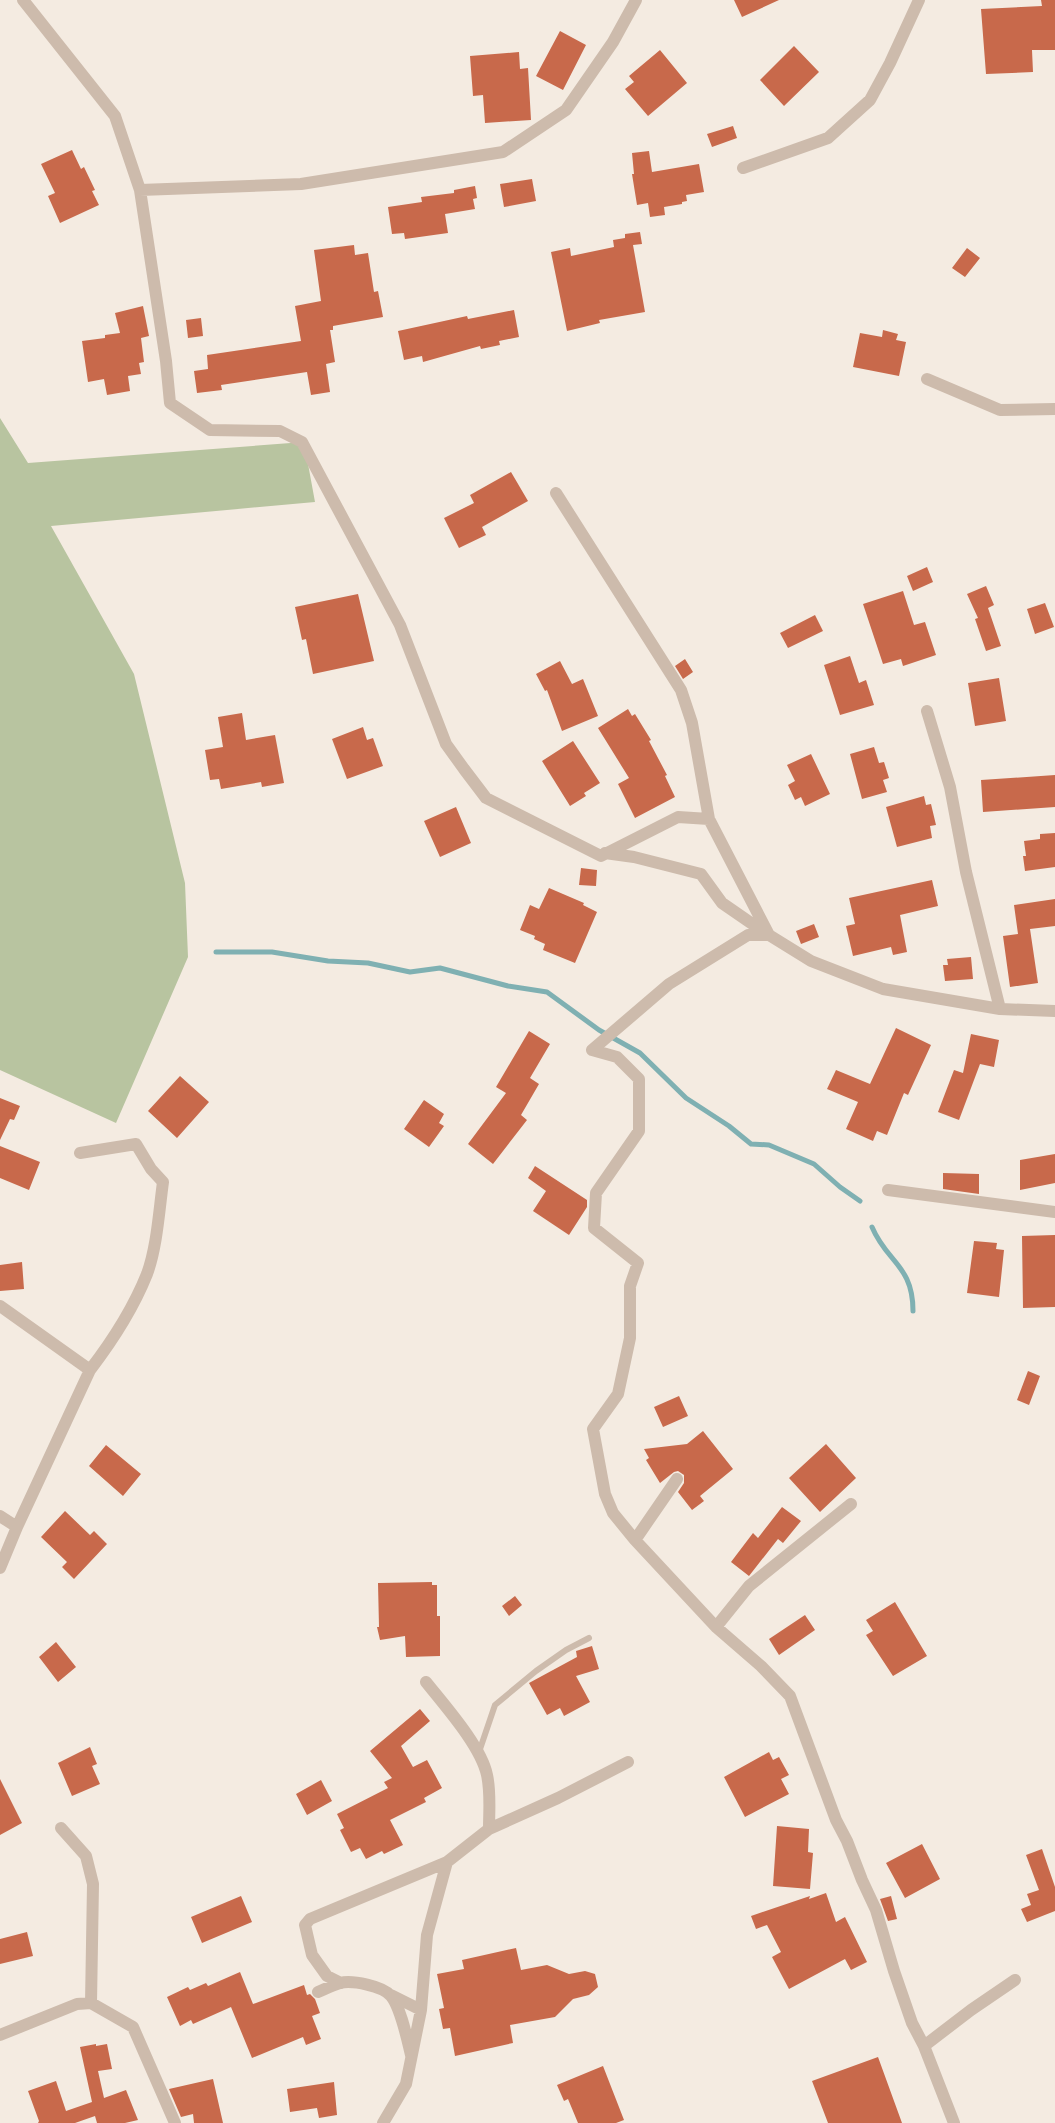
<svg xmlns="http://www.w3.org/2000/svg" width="1055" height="2123" viewBox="0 0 1055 2123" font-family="Montserrat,sans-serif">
<rect width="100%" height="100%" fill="#f4ebe1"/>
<path fill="#b8c4a0" d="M0 418 28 463 304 442 315 502 51 526 134 674 185 883 188 957 116 1123 0 1070Z"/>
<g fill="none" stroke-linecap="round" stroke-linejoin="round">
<path stroke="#7fb0b2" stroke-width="5" d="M216 952H272L328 961 368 963 410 972 440 968 508 986 547 992 599 1030 640 1053 686 1098 729 1126 751 1144 769 1145 814 1164 840 1187 860 1201
M872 1227C887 1263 913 1265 913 1311"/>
</g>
<path fill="#c8694b" d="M734 0H779L742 17Z
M1041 0H1055V50H1032L1033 72 986 74 981 9 1042 6Z
M560 31 586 45 563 90 536 76Z
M794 46 819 72 784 106 760 80Z
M660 50 687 83 648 116 625 89 634 82 629 76Z
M519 52 520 69 528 68 531 120 485 123 483 95 473 96 470 56Z
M733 126 737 138 712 147 707 134Z
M72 150 81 169 84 167 95 190 92 191 99 205 60 223 48 196 55 193 41 164Z
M649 151 652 172 699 164 704 192 686 195 687 201 682 202V204L664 207 665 215 650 217 648 203 637 205 632 174H634L632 153Z
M532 179 536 201 504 207 500 184Z
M475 186 477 198 473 199 475 209 445 214 448 233 405 239 404 233 392 234 388 207 422 202 421 197 454 193V190Z
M640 232 642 244 633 245 645 312 599 320 600 323 567 331 551 252 570 248 571 256 614 247 613 240 625 238V234Z
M354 245 355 255 368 253 374 292 378 291 383 317 333 326V330H330L335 362 326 364 330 392 311 395 307 372 221 385 222 390 197 393 194 371 208 369 207 355 301 341 295 306 321 301 314 250Z
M967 248 980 258 965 277 952 268Z
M143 306 149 336 141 338 144 362 139 363 141 374 128 376 130 391 107 395 104 379 88 382 82 341 105 338V335L120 333 115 313Z
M514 310 519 337 499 341 500 345 481 349 480 346 423 362 422 356 404 360 398 331 467 316 468 319Z
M201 318 203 336 188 338 186 320Z
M883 330 898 334 896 340 906 342 899 376 853 367 860 333 882 337Z
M511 472 528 501 482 527 486 535 459 548 444 518 474 503 470 495Z
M927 567 933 582 913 591 907 576Z
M986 586 994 605 988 608 1001 646 986 651 975 619 978 618 967 594Z
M903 591 914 625 925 622 936 655 903 666 901 659 883 664 863 604Z
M358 594 374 661 313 674 306 639 302 640 295 607Z
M1045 603 1054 627 1035 634 1027 609Z
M815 615 823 631 788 648 780 633Z
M850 656 859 683 866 680 874 705 840 715 824 665Z
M685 659 693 672 683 679 675 666Z
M560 661 572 684 583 679 598 716 562 731 547 690 545 691 536 674Z
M999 678 1006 721 975 726 968 683Z
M628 709 632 716 635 714 651 740 649 741 667 775 665 776 675 797 635 818 618 784 629 778 598 728Z
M242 713 246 740 275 735 284 783 262 787 261 782 221 789 219 779 210 780 205 750 223 747 218 717Z
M363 727 367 740 373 738 383 766 347 779 332 739Z
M573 741 600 783 584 793 586 796 570 806 542 761Z
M874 747 879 763 884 762 889 778 883 780 887 792 862 799 850 754Z
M811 754 830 794 805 806 801 797 795 800 788 785 795 781 787 765Z
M1055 775V807L983 812 981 780Z
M924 796 926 805 931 804 936 825 930 826 932 838 897 847 886 807Z
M456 807 471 843 440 857 424 821Z
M1055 833V867L1025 871 1023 856H1026L1024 841 1040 839V834Z
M581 868 597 870 596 886 579 885Z
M932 880 938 906 900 915 907 952 893 955 891 947 853 956 846 926 855 924 849 898Z
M549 888 584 903 583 905 597 912 575 963 543 950 545 944 534 939 535 936 520 930 530 905 539 909Z
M1055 899V926L1030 929 1038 983 1010 987 1003 936 1018 934 1014 905Z
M814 924 819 937 801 944 796 931Z
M971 957 973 979 945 981 943 965H948L947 959Z
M896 1028 931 1045 908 1095 904 1093 887 1135 877 1131 873 1141 846 1129 858 1102 827 1089 836 1070 870 1084Z
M529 1031 550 1044 530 1078 539 1084 521 1115 527 1120 493 1164 468 1144 506 1093 496 1087Z
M971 1034 999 1040 994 1067 980 1064 959 1120 938 1112 954 1070 963 1073Z
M180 1076 209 1102 177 1138 148 1111Z
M0 1098 20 1106 14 1120 10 1119 0 1140Z
M424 1100 444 1114 439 1123 444 1126 429 1147 404 1129Z
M0 1146 40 1162 29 1190 0 1178Z
M1055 1154V1183L1020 1190V1160Z
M535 1166 587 1200V1207L569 1235 533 1211 546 1191 528 1178Z
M943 1173 979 1174V1194L943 1189Z
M1055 1235V1307L1023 1308 1022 1236Z
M974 1241 997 1243 996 1249 1004 1250 999 1297 967 1293Z
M22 1262 24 1289 0 1291V1265Z
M1028 1371 1040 1376 1029 1405 1017 1400Z
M679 1396 688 1416 663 1427 654 1407Z
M703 1431 733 1469 700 1496 704 1501 692 1510 678 1492 684 1483V1475L678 1471 674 1472 660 1483 646 1460 649 1458 644 1449 687 1444Z
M826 1444 856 1478 820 1512 789 1478Z
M106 1445 141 1474 123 1496 89 1466Z
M782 1507 801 1521 783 1543 778 1539 749 1576 731 1562 753 1533 758 1538Z
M65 1511 90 1535 94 1531 107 1544 74 1579 62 1567 67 1562 41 1537Z
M432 1582V1585H437V1616H440V1656L406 1657 405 1636 380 1640 377 1627H379L378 1583Z
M515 1596 522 1605 509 1616 502 1606Z
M895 1602 927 1656 893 1676 866 1635 873 1631 866 1620Z
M805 1615 815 1630 779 1655 769 1639Z
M56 1642 76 1667 58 1682 39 1657Z
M592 1646 599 1669 576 1676 590 1702 564 1716 560 1708 547 1715 529 1683 577 1657 576 1651Z
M420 1709 430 1721 401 1746 413 1767 427 1760 442 1788 424 1798 426 1802 390 1820 403 1845 384 1854 382 1851 366 1859 360 1848 351 1852 340 1830 344 1828 337 1814 388 1788 384 1782 392 1778 370 1751Z
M90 1747 97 1764 92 1766 100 1784 72 1796 58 1763Z
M769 1752 773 1760 779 1757 789 1775 781 1779 789 1794 745 1817 724 1777Z
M0 1779 22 1823 0 1835Z
M321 1780 332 1801 307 1815 296 1794Z
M777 1826 809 1829 808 1852 813 1853 810 1889 773 1886Z
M922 1844 940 1879 905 1898 886 1863Z
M1042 1849 1055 1887V1911L1027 1922 1021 1909 1031 1905 1027 1894 1039 1890 1026 1855Z
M826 1893 836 1922 845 1917 867 1962 851 1970 845 1959 789 1989 772 1957 781 1952 767 1925 756 1929 751 1916 810 1896 809 1899Z
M241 1896 252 1922 202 1943 191 1917Z
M891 1896 897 1919 888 1921 880 1899Z
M27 1932 33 1956 0 1964V1939Z
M516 1948 521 1970 547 1965 569 1974 585 1971 595 1974 598 1987 589 1995 573 1999 555 2017 510 2025 513 2043 455 2056 450 2028 443 2029 439 2009 444 2008 437 1974 464 1969 462 1960Z
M240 1972 253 2004 304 1985 307 1995 310 1994 315 1999 320 2013 312 2016 321 2039 306 2045 303 2037 252 2058 231 2007 193 2024 191 2020 180 2026 167 1997 188 1987 190 1990 206 1983 208 1986Z
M96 2044V2046L107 2044 112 2069 98 2071 104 2098 126 2090 138 2120 125 2123H97L95 2116 75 2123H38L39 2121 28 2091 56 2081 66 2111 92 2102 80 2047Z
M878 2057 902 2123H828L812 2081Z
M603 2066 624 2120 616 2123H578L568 2099 564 2101 557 2085Z
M213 2079 223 2123H194L193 2114 181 2117 169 2089Z
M334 2082 337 2115 319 2118 317 2108 290 2112 287 2089Z"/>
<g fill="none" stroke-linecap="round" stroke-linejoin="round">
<path stroke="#cdbbac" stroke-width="6" d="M479 1752 495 1705 536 1671 566 1650 589 1638"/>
<path stroke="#cdbbac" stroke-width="12" d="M23 0 115 116 140 190 166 361 170 403 210 430 280 431 302 442 400 625 446 744 464 769 486 798 601 856 678 817 709 819 769 935 811 961 883 989 1000 1009 1055 1011
M743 168 828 138 870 100 890 63 919 0
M140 190 301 184 503 152 566 110 613 42 636 0
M927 379 1000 410 1055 409
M556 493 681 690 692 723 709 819
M927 711 950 787 966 872 1000 1009
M605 853 634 857 701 874 722 903 767 934
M592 1050 617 1057 639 1079V1131L596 1193 594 1228 638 1263 630 1286V1338L618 1394 593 1429 605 1494 613 1513 635 1540 716 1627 761 1666 790 1696 836 1820 847 1841 862 1880 876 1910 894 1971 912 2023 924 2046 954 2123
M592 1050 669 984 748 935H769
M80 1153 136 1144 151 1169 163 1182C159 1211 157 1247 147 1274 133 1309 113 1340 90 1370
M888 1190 1055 1212
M0 1306 90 1370 17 1527 0 1568
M0 1516 17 1527
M635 1540 677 1479
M716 1627 749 1586 851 1504
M61 1828 86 1856 93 1884 91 2003
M489 1829 558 1798 628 1762
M341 1983 327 1976 312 1955 305 1925 310 1919 447 1862
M318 1992C325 1989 333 1985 340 1983 352 1980 383 1986 391 1996 401 2008 407 2039 411 2055
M391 1995 421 2010
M0 2035 77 2004 91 2003 133 2027 175 2123
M924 2046 971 2010 1015 1980
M383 2123 406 2084 421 2010 427 1935 447 1862 489 1829C489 1811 491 1793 487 1775 481 1746 445 1706 426 1682"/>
</g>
</svg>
